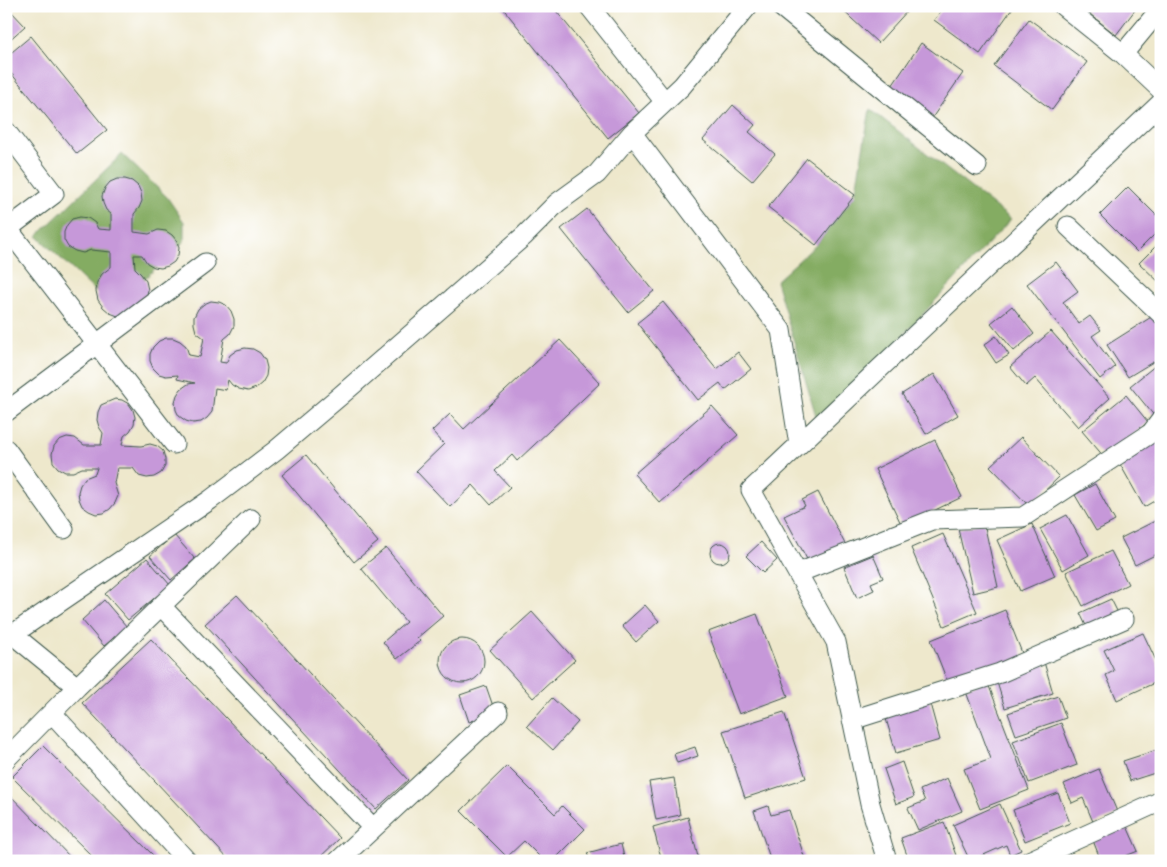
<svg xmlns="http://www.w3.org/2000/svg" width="1167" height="867" viewBox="0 0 1167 867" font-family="Alegreya,serif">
<rect width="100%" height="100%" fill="#fff"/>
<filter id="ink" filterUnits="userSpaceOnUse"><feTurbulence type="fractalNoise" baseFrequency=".02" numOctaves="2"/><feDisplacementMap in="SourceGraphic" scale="10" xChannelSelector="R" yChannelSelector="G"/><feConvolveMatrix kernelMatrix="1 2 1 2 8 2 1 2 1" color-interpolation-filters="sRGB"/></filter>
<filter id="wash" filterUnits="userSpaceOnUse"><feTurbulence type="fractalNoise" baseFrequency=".0096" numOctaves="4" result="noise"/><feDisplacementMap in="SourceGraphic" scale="20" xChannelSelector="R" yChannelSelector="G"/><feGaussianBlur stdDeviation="1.12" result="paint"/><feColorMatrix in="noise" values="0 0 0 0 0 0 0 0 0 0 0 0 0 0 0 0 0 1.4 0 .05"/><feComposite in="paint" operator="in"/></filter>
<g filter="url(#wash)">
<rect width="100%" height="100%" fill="#eee8cc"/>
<path fill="#84ac62" stroke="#52744b" d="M870 109 1011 219 819 426 776 281 816 245 855 195Z
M122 154 167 197 184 222V242L113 308 37 236Z"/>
<g id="blocks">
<path fill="#c698d9" d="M501 6H552L639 113 608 138Z
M838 6H908L910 8 878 43Z
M945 6H1008L1012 9 980 54 934 20Z
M1080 6H1138L1116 35Z
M10 10 25 26 6 43V13Z
M1029 19 1087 62 1052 110 994 66Z
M31 36 107 130 77 154 6 67V57Z
M921 43 963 73 932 118 890 89Z
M733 105 755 125 749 132 775 154 752 181 703 140Z
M807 158 855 195 816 245 768 207Z
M117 179H125L132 181 138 186 141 193 142 201 139 208 134 214V232L149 234 158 230 166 231 172 235 177 241 179 248 178 255 174 262 168 266 161 268 154 267 147 263 142 255H134L135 268 141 274 146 281 148 290 146 299 127 316H118L110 313 103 307 98 300 96 291 97 282 102 274 111 267V252L91 250 83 253 75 251 68 247 64 240V232L67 225 72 219 80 217 88 218 95 223 98 229 111 230V214L106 210 103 203 102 196 105 188 110 182Z
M1128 187 1161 220V228L1137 252 1100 215Z
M587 209 654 291 628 312 561 229Z
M1161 241V284L1139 263Z
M1056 262 1078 291 1063 302 1079 324 1090 316 1101 330 1092 336 1115 367 1100 379 1027 284Z
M211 301 219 302 226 305 231 311 234 319V326L230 334 224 339 220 362 226 363 230 355 237 350 245 348 253 349 260 353 265 360 267 368 266 376 262 383 256 388 248 391 239 389 232 385 228 380 226 390 215 388 212 412 207 418 201 422 193 423 186 421 179 416 176 410 175 402 177 395 181 389 188 384 195 383 177 379 178 375 166 376 159 374 153 368 150 361V354L153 347 159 341 166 338H173L180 341 186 346 189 355 200 357 204 338 196 332 194 324V317L198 309 204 304Z
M663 302 717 369 738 352 751 369 725 390 720 383 698 400 637 323Z
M1012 306 1034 334 1014 351 991 323Z
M1156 314 1161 322V357L1128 377 1107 345Z
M1051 331 1110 398 1078 427 1035 378 1026 386 1010 367Z
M996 336 1009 355 996 363 984 345Z
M560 340 600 383 517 461 512 455 495 471 510 487 491 505 473 485 450 507 416 471 444 444 432 431 450 414 464 429Z
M1161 361V414L1156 418 1130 386Z
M934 374 958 415 926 434 902 394Z
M1126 395 1148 422 1105 458 1082 431Z
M115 399 122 400 129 404 133 410 135 417 134 424 130 431 124 436 122 445 141 446 150 444 157 446 163 451 165 459V466L161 473 154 477 147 478 139 476 133 468H117L114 483 118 496 115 503 110 509 104 513 96 514 89 511 82 506 79 499 78 492 80 485 85 478 95 474 97 468H82L73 472H65L58 468 53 462 52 454 54 446 59 440 67 437 75 438 84 445H101L103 433 99 427 97 420 98 412 101 405Z
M712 406 738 435 660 503 634 474Z
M1158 433 1161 438V497L1144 507 1116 457Z
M1021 437 1059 477 1029 506 990 466Z
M935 440 962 497 902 526 875 469Z
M306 455 378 542 354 562 282 475Z
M1095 484 1115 521 1096 531 1075 495Z
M818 492 845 544 809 563 784 516 805 506 802 500Z
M1067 515 1089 555 1063 570 1040 529Z
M1161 518V561L1157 554 1135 565 1121 538Z
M984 523 998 587 973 593 958 529Z
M1032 524 1055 576 1020 591 997 540Z
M943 534 977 612 944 626 911 548Z
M174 535 195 559 171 580 150 556Z
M761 542 777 560 763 573 746 556Z
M710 553a10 10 0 1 1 20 0a10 10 0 1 1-20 0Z
M386 548 443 616 417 638 420 641 397 659 383 642 406 622 361 568Z
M1111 551 1128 584 1083 606 1066 572Z
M873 555 883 578 871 583 874 590 857 598 844 567Z
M147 558 170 585 128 620 105 594Z
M237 595 408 780 376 809 205 624Z
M1111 599 1121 619 1090 634 1080 613Z
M104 600 127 627 104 646 82 620Z
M645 605 659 621 636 642 622 626Z
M1005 610 1024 658 950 688 931 640Z
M532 612 575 660 533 698 490 650Z
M757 614 788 696 739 714 708 632Z
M1143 633 1161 671V680L1117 700 1106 675 1114 671 1104 650Z
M151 639 340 838 316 861H230L82 703Z
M440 661a22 22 0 1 1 44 0a22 22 0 1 1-44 0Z
M1044 662 1053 693 1005 708 995 676Z
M987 681 1029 790 980 809 964 769 991 759 965 689Z
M486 686 495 712 469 722 460 695Z
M1058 696 1066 718 1016 735 1008 713Z
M552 698 578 722 553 750 527 726Z
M929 700 940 740 896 753 884 712Z
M784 712 806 778 745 798 723 731Z
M1061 723 1077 765 1029 783 1013 741Z
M43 746 159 861H97L12 777Z
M695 747 698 756 677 763 674 754Z
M1160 749 1161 771 1130 781 1123 761Z
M902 762 914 797 896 804 884 769Z
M507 766 555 814 562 806 585 829 553 861H544L524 841 507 857 461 811Z
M1099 769 1118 814 1094 824 1083 798 1072 803 1064 784Z
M674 778 680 815 656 820 649 782Z
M947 778 962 811 918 830 908 808 925 801 920 790Z
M6 791 74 861H13L6 854Z
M1058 793 1070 823 1025 841 1013 810Z
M1000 804 1021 850 1010 855 1006 845 970 861 953 825Z
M768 806 771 815 789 810 805 859 799 861H771L754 811Z
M688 817 699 861H662L653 827Z
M944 822 958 861H909L901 838Z
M1126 824 1138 851 1113 861H1101L1092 838Z
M621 844 625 861H590L587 853Z"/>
</g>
</g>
<g filter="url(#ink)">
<use href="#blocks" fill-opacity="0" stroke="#3e574b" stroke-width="1"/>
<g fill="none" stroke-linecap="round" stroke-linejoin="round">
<defs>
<path id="minor" d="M589 6 665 102
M780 6 977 166
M1063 6 1123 54 1161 90
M1123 54 1161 8
M6 131 54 194 6 230
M632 133 781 330 799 445
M1068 226 1161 314
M8 229 174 444
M6 412 205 263
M6 449 64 529
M798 573 932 520 1023 517 1151 433 1161 420
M161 606 373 828
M6 629 77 687
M13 634 210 500 276 450 340 396 524 236 557 203 597 174 632 133 682 86 748 6
M52 713 187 861
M852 720 1000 673 1124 619
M6 759 77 687 251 519
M338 861 498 712
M887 861 870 804 836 642 751 490 1161 103
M1029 861 1161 801"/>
</defs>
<use href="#minor" stroke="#3e574b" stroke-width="21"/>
<use href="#minor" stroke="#fff" stroke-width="19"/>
</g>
</g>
<rect width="1167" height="867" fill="none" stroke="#fff" stroke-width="25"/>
</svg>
